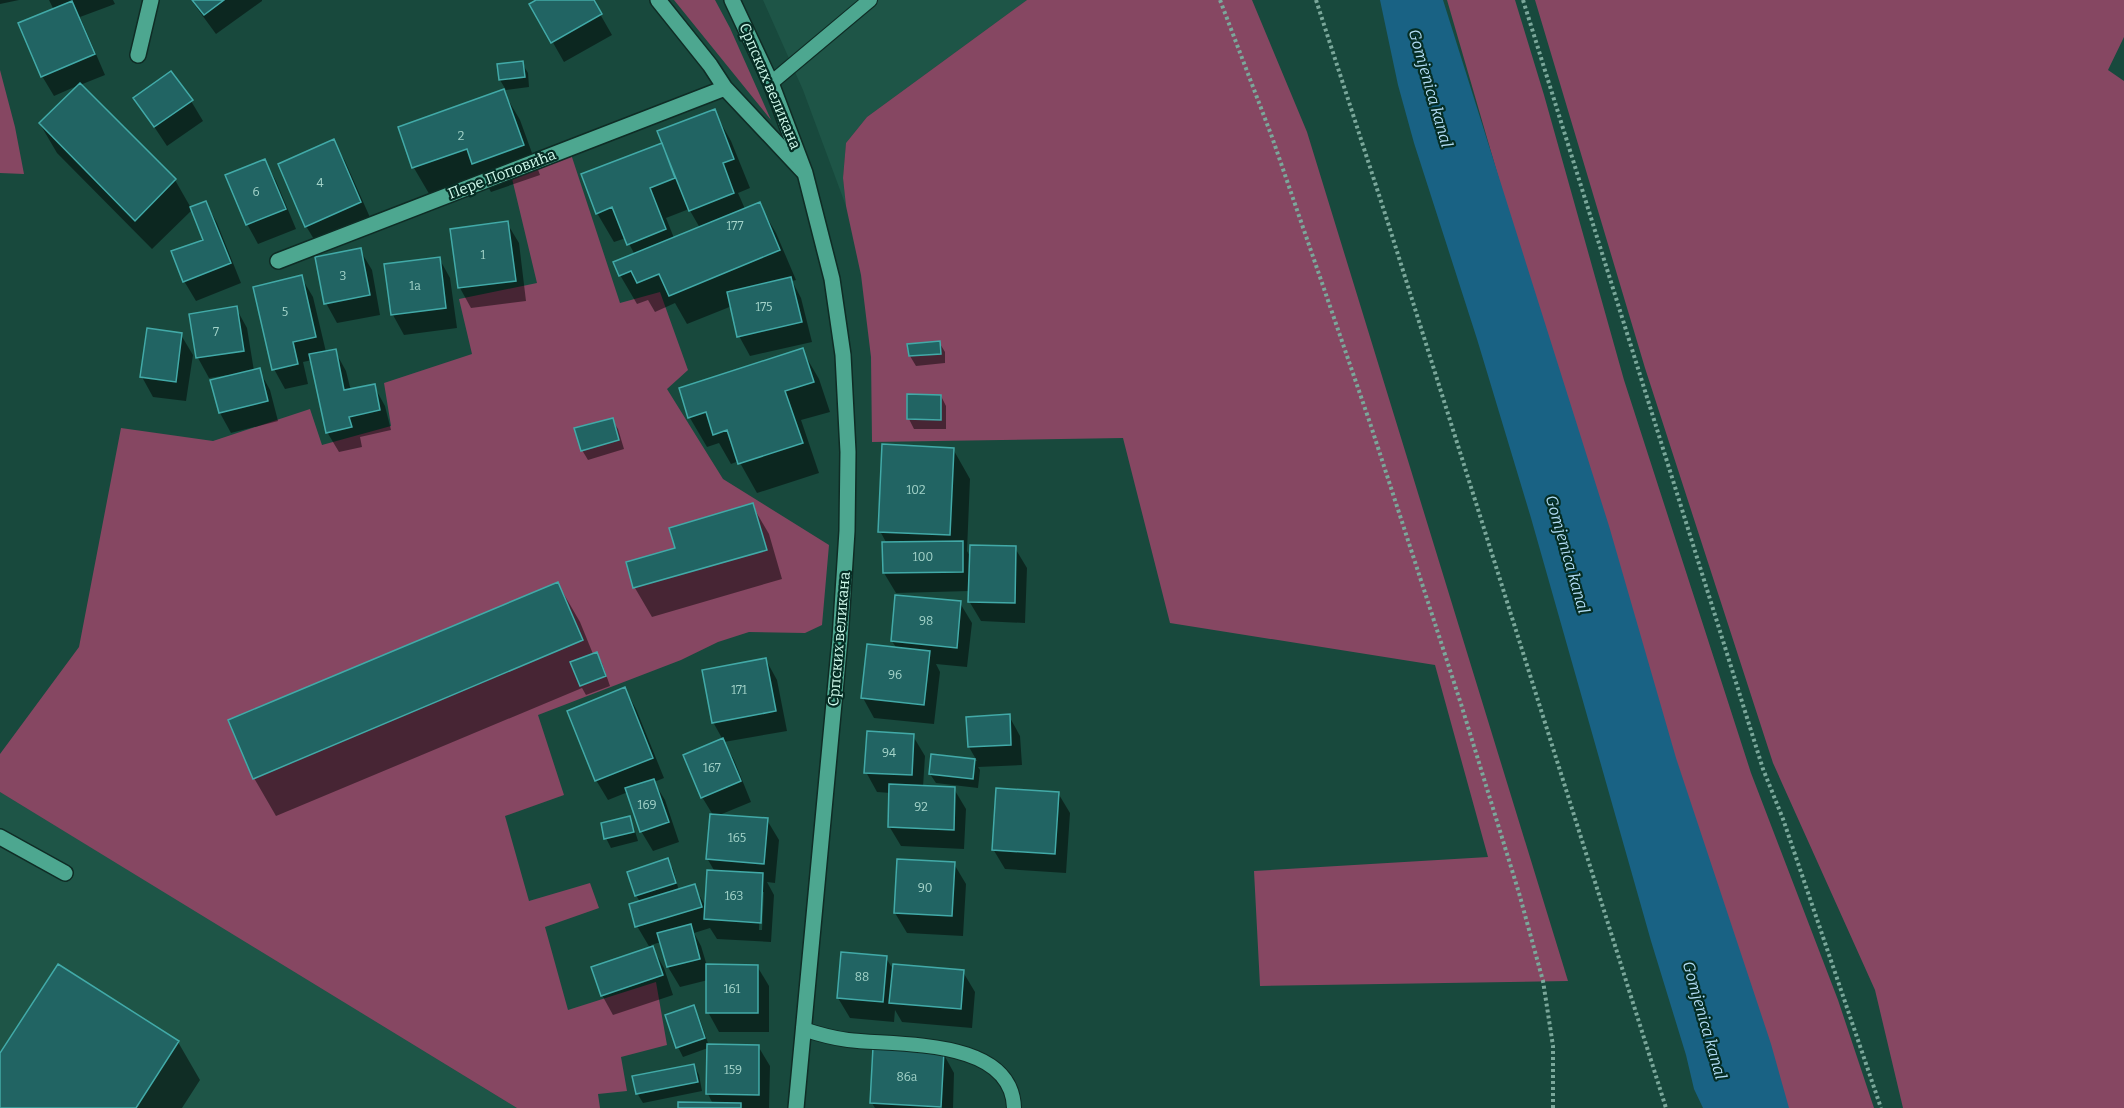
<svg xmlns="http://www.w3.org/2000/svg" width="2124" height="1108" viewBox="0 0 2124 1108" font-family="Bitter,serif">
<rect width="100%" height="100%" fill="#18493d"/>
<path fill="#1e5547" d="M763 0H1027L867 117 846 143 843 178 846 206 803 90Z
M0 792 117 863 517 1108H0Z"/>
<path fill="#864762" d="M674 0H715L730 28 771 120Z
M1027 0H1252L1307 132 1568 981 1260 986 1254 871 1488 857 1435 665 1170 623 1123 438 872 442 871 357 861 275 846 206 843 178 846 143 867 117Z
M1447 0H1515L1544 95 1624 380 1751 773 1838 1000 1874 1108H1788L1671 772Z
M1535 0H2124V37L2108 70 2124 81V1108H1903L1875 990 1773 763 1645 368Z
M0 70 15 127 24 174 0 173Z
M568 145 620 303 660 292 688 370 667 389 723 479 829 545 822 625 805 633 749 632 718 642 681 660 538 715 564 795 505 816 529 901 590 883 599 908 545 927 568 1010 656 982 667 1045 621 1057 627 1091 598 1094 600 1108H517L0 792V754L79 647 121 428 213 441 310 409 322 445 391 426 384 383 472 354 459 299 537 283 509 166Z"/>
<path fill="#196284" d="M1380 0H1443L1609 526 1676 758 1771 1044 1789 1108H1703L1694 1089 1686 1055 1651 941 1531 518 1477 339 1414 143 1398 85Z"/>
<path fill="#0007" fill-rule="evenodd" d="M0 0H19L0 4Z
M49 0H113L115 4 80 17 105 75 80 85 175 180 191 208 206 203 217 223 241 283 196 301 184 281 205 240 193 209 152 249 57 153 40 124 79 85 54 96 42 76 54 10Z
M191 0H262V1L216 34Z
M539 0H592L612 35 564 62 531 4Z
M522 63 528 73 529 87 506 90 500 80 499 65Z
M503 91 520 120 540 175 491 192 483 178 431 197 414 168 400 128Z
M135 98 191 101 203 121 167 146Z
M714 111 731 141 750 188 738 193 745 209 759 204 776 233 796 280 792 281 801 298 812 342 750 356 739 336 732 306 687 324 675 303 655 312 648 300 637 304 620 275 635 255 626 238 614 242 597 213 664 144ZM689 209 700 228 674 238 666 218Z
M333 141 345 161 372 222 318 246 306 226Z
M265 161 276 181 296 229 258 244 247 224Z
M507 223 519 243 526 301 471 308 460 288 452 230Z
M360 250 372 270 380 315 337 323 326 303Z
M439 258 450 278 457 328 404 335 393 315 386 265Z
M301 277 313 297 326 352 335 351 346 371 351 391 374 386 385 406 391 430 360 437 362 447 339 452 327 432 312 360 303 362 308 384 285 389 274 369Z
M236 308 247 328 254 371 259 370 270 390 278 421 231 433 220 413 228 375 209 378 198 358 191 315Z
M181 335 193 355 186 401 153 397 142 377Z
M939 342 945 352V363L916 366 910 356 909 345Z
M802 350 819 379 830 412 801 420 819 473 757 493 739 461 731 464 719 443 707 447 690 418 680 389Z
M909 396H941L946 406V429H914L909 419Z
M612 420 618 429 624 449 588 460 582 450Z
M953 449 970 479 967 551 971 558 1015 548 1027 568 1025 623 981 621 969 601 970 591 896 593 884 573 887 544 880 531Z
M752 505 769 534 782 579 652 617 635 588 628 563 677 549Z
M558 584 580 622 593 654 596 653 602 663 610 686 586 695 582 688 276 816 254 778Z
M960 603 972 623 967 667 936 664 940 672 934 724 874 718 863 698 897 649 892 641Z
M766 660 777 680 787 731 724 742 734 760 751 802 717 816 767 820 779 840 775 883 767 882 774 895 771 942 717 939 710 928 694 933 701 946 707 966H757L769 986V1032H719L708 1012V980L680 987 668 967 661 942 651 945 664 968 673 995 613 1015 602 995 650 948 637 926 640 902 636 895 667 860 673 869 679 891 694 886 706 907 715 872 707 858 713 815 702 797 723 740 713 722ZM761 892H764L762 930H759Z
M625 689 636 709 664 778 654 782 665 800 679 842 653 851 641 831 628 792 608 800 596 780Z
M1009 716 1020 736 1022 765 978 767 980 770 978 788 936 783 930 774 932 756 977 761 969 747Z
M913 736 925 756 923 787 954 789 966 809 964 849 901 846 889 826 891 793 877 792 866 772Z
M1058 793 1070 813 1066 873 1005 869 993 849Z
M629 818 634 828 638 841 611 848 606 838Z
M954 864 966 884 963 936 907 933 895 913Z
M886 958 894 971 963 972 975 992 972 1028 902 1022 895 1010 894 1022 850 1018 838 998Z
M58 966 178 1042 200 1080 182 1108H0V1056Z
M693 1007 699 1017 709 1046H758L770 1066 769 1108H680L713 1104 708 1094V1048L683 1057 678 1047Z
M943 1053 954 1073 953 1108H875L872 1103Z
M694 1065 699 1075 702 1091 643 1103 637 1093Z"/>
<path fill="#216463" stroke="#42aaa8" stroke-width="1.5" d="M192 0H224L204 15Z
M536 0H594L602 14 551 43 529 4Z
M72 1 95 54 41 77 18 23Z
M523 61 525 77 499 80 497 64Z
M171 71 193 100 154 127 133 98Z
M80 83 176 179 135 221 39 123Z
M504 89 524 145 472 164 467 149 412 168 398 127Z
M715 109 734 159 723 163 734 193 689 211 657 131Z
M334 139 361 202 305 227 278 164Z
M662 143 675 178 650 188 666 229 627 245 612 207 596 214 581 174Z
M265 159 286 209 246 225 225 175Z
M206 201 231 263 183 282 171 251 203 240 190 207Z
M760 202 780 250 669 296 659 274 637 283 631 271 619 276 613 262Z
M508 221 516 281 458 288 450 229Z
M361 248 370 295 324 304 315 257Z
M440 257 446 308 391 315 384 264Z
M302 275 316 337 293 342 298 364 272 370 253 287Z
M791 277 802 322 737 337 727 292Z
M237 306 244 351 196 358 189 314Z
M147 328 182 333 176 382 140 377Z
M940 341 941 354 909 356 907 344Z
M803 348 814 382 785 391 803 443 738 464 727 430 713 435 706 412 688 418 679 388Z
M336 349 344 390 375 384 380 410 349 417 352 427 326 433 309 354Z
M260 368 268 401 219 413 210 380Z
M907 394 941 395V420L907 419Z
M613 418 619 440 581 451 574 428Z
M882 444 954 448 950 535 878 532Z
M753 503 767 550 633 588 626 562 675 548 669 528Z
M963 541V572L883 573 882 542Z
M970 545 1016 546 1015 603 968 602Z
M558 582 583 640 253 779 228 720Z
M895 595 961 601 957 648 891 641Z
M867 644 930 651 924 705 861 698Z
M597 652 606 676 580 686 570 662Z
M766 658 776 711 712 723 702 670Z
M625 687 653 758 595 781 567 711Z
M1010 714 1011 745 968 747 966 717Z
M867 731 914 734 912 775 864 773Z
M723 738 741 781 701 798 683 755Z
M931 754 975 759 973 779 929 774Z
M654 779 669 822 640 832 625 788Z
M889 784 955 787 954 830 888 827Z
M996 788 1059 792 1055 854 992 850Z
M710 814 768 818 764 864 706 859Z
M630 816 634 832 604 839 601 823Z
M668 858 676 883 635 896 627 872Z
M897 859 955 862 952 916 894 913Z
M707 870 763 873 761 923 704 919Z
M695 884 702 907 635 927 629 904Z
M691 924 700 959 667 967 657 933Z
M653 946 663 975 601 996 591 967Z
M841 952 887 956 883 1002 837 998Z
M58 964 179 1041 136 1108H0V1053Z
M706 964 758 965V1013H706Z
M893 964 964 970 961 1009 889 1003Z
M694 1005 705 1038 676 1048 665 1015Z
M707 1044 759 1045V1095L706 1094Z
M873 1047 944 1051 941 1107 870 1103Z
M694 1064 698 1082 636 1094 632 1076Z
M678 1102 741 1103V1108H678Z"/>
<g fill="none" stroke-linecap="round" stroke-linejoin="round">
<defs>
<path id="lane" d="M771 83 870 0
M803 1029C818 1034 832 1038 848 1040 897 1046 1012 1037 1014 1108"/>
<path id="street" d="M658 0 710 65 725 88 803 171
M138 55 151 0
M278 261 725 88
M0 837 65 873"/>
<path id="secondary" d="M732 0 771 83 805 173 832 279 843 355 848 452 847 531 840 639 796 1108"/>
</defs>
<use href="#lane" stroke="#0f2c25" stroke-width="16"/>
<use href="#street" stroke="#0f2c25" stroke-width="18"/>
<use href="#secondary" stroke="#0f2c25" stroke-width="18"/>
<path stroke="#7ba89b" stroke-width="4" stroke-dasharray="3 3" stroke-linecap="butt" d="M1220 0 1272 137 1370 423 1461 704 1519 893 1543 981 1553 1046V1108
M1316 0 1389 226 1666 1108
M1523 0 1763 769 1783 819 1881 1108"/>
<use href="#lane" stroke="#4da790" stroke-width="14"/>
<use href="#street" stroke="#4da790" stroke-width="15"/>
<use href="#secondary" stroke="#4da790" stroke-width="15"/>
</g>
<g text-anchor="middle" stroke-width="4.5" stroke-linejoin="round" paint-order="stroke">
<g font-size="12" fill="#a4d4ca">
<text x="461" y="140">2</text>
<text x="320" y="187">4</text>
<text x="256" y="196">6</text>
<text x="735" y="230">177</text>
<text x="483" y="259">1</text>
<text x="343" y="280">3</text>
<text x="415" y="290">1a</text>
<text x="764" y="311">175</text>
<text x="285" y="316">5</text>
<text x="216" y="336">7</text>
<text x="916" y="494">102</text>
<text x="923" y="561">100</text>
<text x="926" y="625">98</text>
<text x="895" y="679">96</text>
<text x="739" y="694">171</text>
<text x="889" y="757">94</text>
<text x="712" y="772">167</text>
<text x="647" y="809">169</text>
<text x="921" y="811">92</text>
<text x="737" y="842">165</text>
<text x="925" y="892">90</text>
<text x="734" y="900">163</text>
<text x="862" y="981">88</text>
<text x="732" y="993">161</text>
<text x="733" y="1074">159</text>
<text x="907" y="1081">86a</text>
</g>
<g font-size="15" fill="#d0faec" stroke="#052d24">
<text transform="translate(770 86) rotate(67)" y="5">Српских великана</text>
<text transform="translate(502 174) rotate(-21)" y="5">Пере Поповића</text>
<text transform="translate(839 639) rotate(-85)" y="5">Српских великана</text>
</g>
<g font-size="16" font-style="italic" fill="#b3ddf6" stroke="#052d24">
<text transform="translate(1431 88) rotate(74)" y="6">Gomjenica kanal</text>
<text transform="translate(1568 554) rotate(74)" y="6">Gomjenica kanal</text>
<text transform="translate(1705 1020) rotate(74)" y="6">Gomjenica kanal</text>
</g>
</g>
</svg>
